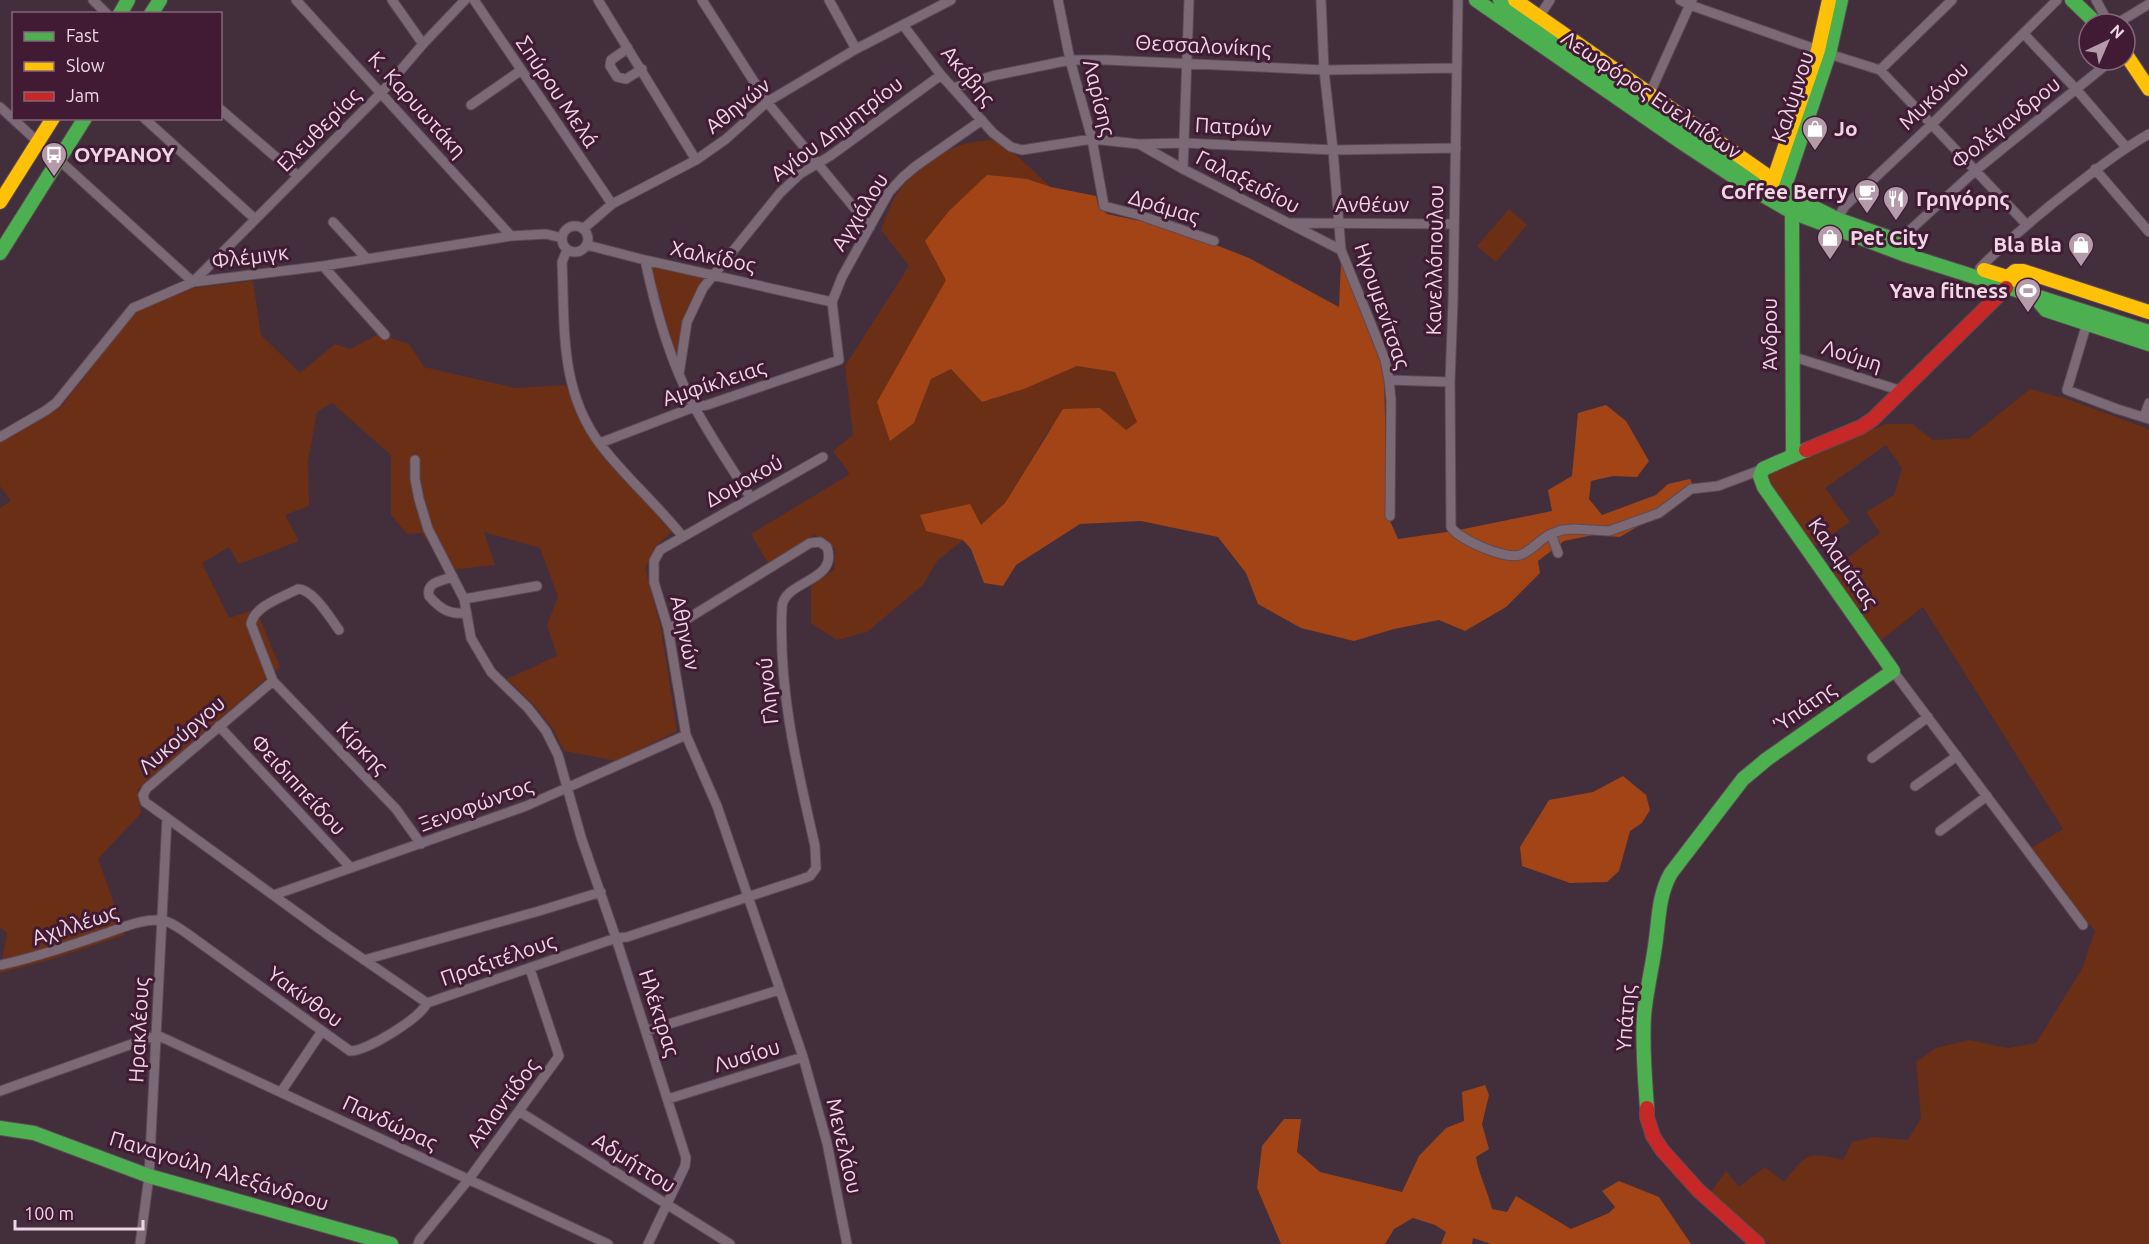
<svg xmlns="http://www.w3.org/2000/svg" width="2149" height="1244" viewBox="0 0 2149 1244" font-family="Ubuntu,sans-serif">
<rect width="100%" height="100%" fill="#432e3b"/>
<path fill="#6b2f16" d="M992 140 1016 155 1051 187 1027 179 946 280 920 328 914 423 931 379 951 369 982 402 1024 389 1077 366 1115 372 1137 422 1126 430 1100 408 1050 428 1005 503 981 526 920 515 926 531 963 540 937 561 923 585 867 632 837 640 811 623V586L834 570 835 550 827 540 814 535 769 565 751 534 850 474 833 451 853 435 845 366 909 266 881 230C885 220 888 209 894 199 907 175 946 146 973 142 979 141 986 141 992 140Z
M1509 209 1527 225 1496 262 1477 246Z
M652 266 703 278 682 320 677 357 659 298Z
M253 281 261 335 300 373 335 344 350 349 379 334 409 344 424 367 515 388 566 385 582 423 598 451 672 532 656 546 645 568 661 629 677 731 617 761 564 751 553 729 534 705 507 679 557 656 547 625 558 597 540 548 484 532 495 565 449 570 422 533 407 534 391 515V455L332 403 317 412 308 461 309 506 285 515 299 541 239 564 229 547 202 563 229 618 256 609 280 667 137 790 141 813 98 859 125 935 46 961 0 973 7 933 0 927V508L11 501 0 486V441L61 407 137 310 194 288Z
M2030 389 2067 399 2149 429V1244H1769L1711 1192 1726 1171 1739 1187 1765 1167 1784 1182C1806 1154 1807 1151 1843 1160L1852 1142 1874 1137 1908 1140 1921 1118 1916 1062 1936 1048 1969 1040 2008 1048 2036 1043 2082 969 2095 931 2026 851 2063 829 1923 607 1881 640 1831 570 1880 533 1866 512 1894 495 1902 468 1886 445 1825 488 1850 522 1814 547 1768 482V476L1771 470 1790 461 1886 424H1912L1933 440 1969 438Z"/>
<path fill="#a34416" d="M987 175 1027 179 1051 187 1096 196 1098 205 1107 214 1173 228 1249 258 1339 307 1341 262 1384 371 1387 514 1398 539 1454 531 1552 511 1548 490 1572 476 1578 413 1606 405 1626 421 1649 461 1637 477 1613 476 1591 481 1589 499 1602 515 1656 495 1668 484 1690 479 1693 486 1685 498 1620 537 1593 535 1564 541 1538 561 1540 573 1506 607 1465 631 1439 620 1394 629 1354 641 1301 628 1258 604 1246 573 1218 537 1141 521 1080 524 1016 565 1003 586 984 583 971 549 963 540 926 531 920 515 970 504 981 525 1005 503 1063 409 1100 408 1126 430 1137 422 1115 372 1077 366 1024 389 982 402 951 369 931 379 914 423 890 441 877 402 946 280 925 241 949 211Z
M1623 776 1646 795 1650 810 1642 823 1630 831 1619 871 1607 882 1570 883 1522 866 1520 847 1549 800 1593 792Z
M1485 1085 1489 1095 1482 1124 1489 1149 1476 1157C1479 1176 1488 1191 1492 1209L1507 1212 1516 1196 1571 1229 1609 1213 1615 1207 1602 1191 1619 1181 1659 1197 1691 1244H1491L1473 1238 1472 1244H1441L1446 1232 1435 1225 1413 1218 1394 1229 1385 1244H1281L1257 1188 1262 1146 1284 1119H1301L1297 1152 1320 1172 1402 1192 1419 1156 1446 1128 1464 1121 1462 1092Z"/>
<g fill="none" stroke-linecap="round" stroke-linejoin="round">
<defs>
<path id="street" d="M93 0 107 14
M296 0 511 236
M392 0 423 44
M474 0 612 204
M598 0 696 160
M702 0 767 102 870 227
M829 0 856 49
M1058 0 1070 60 1092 139 1104 206 1139 215 1214 241
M1321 0 1324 70 1333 150 1341 250 1375 334 1385 360 1389 380 1391 400 1390 516
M1458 0 1453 301 1450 382 1451 527C1458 539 1505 560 1520 555 1532 551 1540 539 1551 534L1558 553
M1680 0 1690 5 1818 50
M2096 0 2109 24
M1539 17 1550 0
M2116 24 2149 4
M903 25 941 75 993 133 1011 147 1022 150 1092 139 1139 144 1185 143 1333 150 1456 148
M2024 34 2076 89 2126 147
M628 48 611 60 610 66 617 77 626 79 642 69
M1829 54 1880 70 2027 225
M1880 70 1952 0
M953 88 992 76 1070 60H1107L1324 70 1456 68
M1650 93 1692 0
M471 105 520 71
M0 107 38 142
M220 109 298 176
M144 118 255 219
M1139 144 1183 169 1341 250
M59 160 193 282
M1183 169 1189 0
M2095 169 2149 232
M1837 219 1845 206 1932 124 2057 0
M333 222 367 259
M1292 223 1454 224
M562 239a13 13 0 1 1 26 0a13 13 0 1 1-26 0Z
M583 229 612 204 696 160 726 139 767 102 856 49 951 0
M1898 241 1975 171 2112 60
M587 245 645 260 832 302
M567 250 562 262C565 326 559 389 600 444 625 477 657 504 683 537
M645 260C656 311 670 362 695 408 712 439 732 469 751 498
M323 266 385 335
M1980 268C2002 245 2027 225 2052 204 2084 179 2114 154 2149 134
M193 282 382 92 423 44 465 0
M2087 323 2067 390 2117 409 2149 419
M1791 356 1902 391
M679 374 687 322 703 288 780 193 800 174 830 156 941 75
M1389 380 1450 382
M2144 417 2149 403
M0 437 45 411 56 403 133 308 193 282 323 266 511 236 546 234 562 238
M600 443 694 407 707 405 839 360 832 302 842 277 889 192 903 177 916 166 982 120
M823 457 660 550 654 561V582L668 628 686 735 717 806 803 1057 827 1143 847 1244
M415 460V479L419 499 428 529 464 599 471 638 491 672 528 708 546 731 558 755 581 837 616 938 686 1158 685 1166 648 1244
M1551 534 1562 530 1574 529 1609 531 1659 513 1691 489 1718 486 1763 469
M453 577C441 581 426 582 429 596 440 609 450 615 466 613
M464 599 537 586
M339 630C330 618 313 589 298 589 283 597 254 606 251 624L273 681 396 809 421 844
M1893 671 2083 925
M273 681 147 788 143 795 145 802 328 935 427 1003 616 938 627 937 802 879 810 876 816 868 815 846C797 767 778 689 782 607 784 580 839 582 827 547L820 542 810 543 679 624 668 628
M219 726 351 868
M1872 758 1928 717
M1915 786 1957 756
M1940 831 1987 796
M274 895 526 806 686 735
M364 960 539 911 601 892
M0 965C34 958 65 947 98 936 117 930 139 919 160 920 170 921 177 927 185 932L350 1051C367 1051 419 1019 427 1003
M646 1031 779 990
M157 1035 608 1244
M0 1091 157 1035
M281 1092 322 1031
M668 1099 803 1057
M520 1112 730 1244
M140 1244 149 1176 167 818
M418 1244 420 1239 469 1179 559 1056 530 969"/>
<path id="fast" d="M1476 0 1681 142 1754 190 1792 212 1903 254 2149 332
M1500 0 1726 158 1771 186 1837 219 1913 246
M2072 0 2097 24
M120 14 128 0
M151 14 160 0
M1780 201 1829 54 1841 0
M1792 212 1793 455
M0 253 85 118
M2035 297 2046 310 2149 344
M1647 1108C1645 1078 1642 1047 1644 1016 1646 991 1653 965 1656 939 1659 916 1659 894 1671 873L1743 779 1767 759 1893 671 1764 487 1760 476 1763 469 1806 450
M0 1128 34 1133 149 1176 391 1244"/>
<path id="slow" d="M1515 0 1765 174 1771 186
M2125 53 2149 89
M1770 190 1818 50 1829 0
M0 202 53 118
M1984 270 2030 284
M2008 277 2015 271H2023L2149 312"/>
<path id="jam" d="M1806 450 1861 427 1873 419 2006 288
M1647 1108V1117L1653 1136 1662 1150 1698 1190 1758 1244"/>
</defs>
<use href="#street" stroke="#5c4a55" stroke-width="11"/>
<use href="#fast" stroke="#5c4a55" stroke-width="16"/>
<use href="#slow" stroke="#5c4a55" stroke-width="16"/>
<use href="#jam" stroke="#5c4a55" stroke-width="16"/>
<use href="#street" stroke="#7b6a75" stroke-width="9"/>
<use href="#fast" stroke="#4caf50" stroke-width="14"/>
<use href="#slow" stroke="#ffc107" stroke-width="14"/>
<use href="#jam" stroke="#c62828" stroke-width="14"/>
</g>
<defs>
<symbol id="shop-pin" viewBox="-11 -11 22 30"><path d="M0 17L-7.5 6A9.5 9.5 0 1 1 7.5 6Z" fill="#b39ba9" stroke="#411b34"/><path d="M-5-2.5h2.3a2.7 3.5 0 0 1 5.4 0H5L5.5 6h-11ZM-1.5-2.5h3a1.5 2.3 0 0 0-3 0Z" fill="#fff"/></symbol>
<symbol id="bus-pin" viewBox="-11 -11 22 30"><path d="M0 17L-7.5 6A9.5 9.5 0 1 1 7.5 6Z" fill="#b39ba9" stroke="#411b34"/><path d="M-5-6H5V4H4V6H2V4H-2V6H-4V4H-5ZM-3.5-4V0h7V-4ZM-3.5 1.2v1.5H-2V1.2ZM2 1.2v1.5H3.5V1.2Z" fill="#fff"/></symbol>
<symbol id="cafe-pin" viewBox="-11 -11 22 30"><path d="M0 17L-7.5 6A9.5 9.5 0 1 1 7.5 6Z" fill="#b39ba9" stroke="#411b34"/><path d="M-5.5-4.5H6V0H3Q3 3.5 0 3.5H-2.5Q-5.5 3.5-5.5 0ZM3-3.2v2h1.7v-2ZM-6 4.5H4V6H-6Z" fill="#fff"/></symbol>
<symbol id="restaurant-pin" viewBox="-11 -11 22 30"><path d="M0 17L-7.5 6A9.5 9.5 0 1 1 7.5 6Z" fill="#b39ba9" stroke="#411b34"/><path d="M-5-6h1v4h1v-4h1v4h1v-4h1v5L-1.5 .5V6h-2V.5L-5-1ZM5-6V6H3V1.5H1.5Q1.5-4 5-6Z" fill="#fff"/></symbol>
<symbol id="stadium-pin" viewBox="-11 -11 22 30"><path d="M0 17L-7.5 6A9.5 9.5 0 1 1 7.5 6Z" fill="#b39ba9" stroke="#411b34"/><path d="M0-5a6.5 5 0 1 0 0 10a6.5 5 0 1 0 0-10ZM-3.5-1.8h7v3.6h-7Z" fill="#fff"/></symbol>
</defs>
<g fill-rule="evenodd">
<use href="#shop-pin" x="1800" y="114" width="30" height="40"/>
<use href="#bus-pin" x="39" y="140" width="30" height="40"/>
<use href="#cafe-pin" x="1852" y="177" width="30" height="40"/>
<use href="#restaurant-pin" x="1881" y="184" width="30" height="40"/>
<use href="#shop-pin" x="1815" y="223" width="30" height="40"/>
<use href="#shop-pin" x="2066" y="230" width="30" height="40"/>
<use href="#stadium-pin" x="2013" y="276" width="30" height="40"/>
</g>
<g text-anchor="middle" stroke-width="6" stroke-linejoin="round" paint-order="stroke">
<g font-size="21" fill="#efd6e4" stroke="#411b34">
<text transform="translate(1203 46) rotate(3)" y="7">Θεσσαλονίκης</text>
<text transform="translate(968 76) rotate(50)" y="7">Ακόβης</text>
<text transform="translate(557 92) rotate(56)" y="7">Σπύρου Μελά</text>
<text transform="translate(1651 95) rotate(34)" y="7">Λεωφόρος Ευελπίδων</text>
<text transform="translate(1934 96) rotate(-44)" y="7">Μυκόνου</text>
<text transform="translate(1793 97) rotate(-72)" y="7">Καλύμνου</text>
<text transform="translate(1099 98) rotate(76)" y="7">Λαρίσης</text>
<text transform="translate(417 105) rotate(48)" y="7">Κ. Καρυωτάκη</text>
<text transform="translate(738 106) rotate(-38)" y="7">Αθηνών</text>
<text transform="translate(2006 123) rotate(-39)" y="7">Φολέγανδρου</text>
<text transform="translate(1233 127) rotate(3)" y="7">Πατρών</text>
<text transform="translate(837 129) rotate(-37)" y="7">Αγίου Δημητρίου</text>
<text transform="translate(319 130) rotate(-45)" y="7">Ελευθερίας</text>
<text transform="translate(1248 182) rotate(27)" y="7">Γαλαξειδίου</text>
<text x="1372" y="212">Ανθέων</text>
<text transform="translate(1164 207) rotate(17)" y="7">Δράμας</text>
<text transform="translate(860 212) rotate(-58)" y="7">Αγχιάλου</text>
<text transform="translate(250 257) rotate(-7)" y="7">Φλέμιγκ</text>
<text transform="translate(713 257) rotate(12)" y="7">Χαλκίδος</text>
<text transform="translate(1435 260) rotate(-89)" y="7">Κανελλόπουλου</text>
<text transform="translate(1382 306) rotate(71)" y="7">Ηγουμενίτσας</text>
<text transform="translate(1770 334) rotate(-90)" y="7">Άνδρου</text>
<text transform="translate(1852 356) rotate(18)" y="7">Λούμη</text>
<text transform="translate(714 383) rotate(-18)" y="7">Αμφίκλειας</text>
<text transform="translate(744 481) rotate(-29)" y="7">Δομοκού</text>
<text transform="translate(1843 563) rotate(55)" y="7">Καλαμάτας</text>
<text transform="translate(685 633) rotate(78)" y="7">Αθηνών</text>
<text transform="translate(768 691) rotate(-96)" y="7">Γληνού</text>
<text transform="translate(1805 707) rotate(-35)" y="7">Ύπάτης</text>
<text transform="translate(182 735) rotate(-41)" y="7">Λυκούργου</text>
<text transform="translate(362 748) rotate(46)" y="7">Κίρκης</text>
<text transform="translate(298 785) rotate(47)" y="7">Φειδιππείδου</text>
<text transform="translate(476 805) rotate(-20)" y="7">Ξενοφώντος</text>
<text transform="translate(75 925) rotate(-18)" y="7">Αχιλλέως</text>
<text transform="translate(498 960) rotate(-19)" y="7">Πραξιτέλους</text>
<text transform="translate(305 997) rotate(36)" y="7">Υακίνθου</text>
<text transform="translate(659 1013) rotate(72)" y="7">Ηλέκτρας</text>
<text transform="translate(1626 1018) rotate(-86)" y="7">Υπάτης</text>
<text transform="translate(139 1030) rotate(-87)" y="7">Ηρακλέους</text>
<text transform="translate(747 1056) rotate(-17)" y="7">Λυσίου</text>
<text transform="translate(503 1103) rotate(-53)" y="7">Ατλαντίδος</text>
<text transform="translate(390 1123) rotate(25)" y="7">Πανδώρας</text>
<text transform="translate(844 1146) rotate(77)" y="7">Μενελάου</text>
<text transform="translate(634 1163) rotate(32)" y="7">Αδμήττου</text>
<text transform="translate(219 1171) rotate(17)" y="7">Παναγούλη Αλεξάνδρου</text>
</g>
<g font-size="21" font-weight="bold" fill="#efd6e4" stroke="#411b34" text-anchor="start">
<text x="1834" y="136">Jo</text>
<text x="74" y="162">ΟΥΡΑΝΟΥ</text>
<text x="1848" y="199" text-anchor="end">Coffee Berry</text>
<text x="1916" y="206">Γρηγόρης</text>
<text x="1850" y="245">Pet City</text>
<text x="2062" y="252" text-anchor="end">Bla Bla</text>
<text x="2008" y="298" text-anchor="end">Yava fitness</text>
</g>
</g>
<rect x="12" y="12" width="210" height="108" fill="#411b34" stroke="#87667a" stroke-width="1.5"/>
<rect x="24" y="32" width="30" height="9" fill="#4caf50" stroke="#87667a" stroke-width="1.5"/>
<text x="66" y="42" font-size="18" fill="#efd6e4">Fast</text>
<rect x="24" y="62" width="30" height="9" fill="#ffc107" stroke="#87667a" stroke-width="1.5"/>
<text x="66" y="72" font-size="18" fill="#efd6e4">Slow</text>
<rect x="24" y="92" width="30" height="9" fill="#c62828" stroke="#87667a" stroke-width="1.5"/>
<text x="66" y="102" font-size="18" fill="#efd6e4">Jam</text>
<g transform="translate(2107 42) rotate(44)"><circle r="28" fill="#411b34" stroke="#87667a" stroke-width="1.5"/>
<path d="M0-4.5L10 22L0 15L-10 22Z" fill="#b39ba9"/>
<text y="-9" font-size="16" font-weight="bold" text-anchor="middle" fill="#efd6e4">N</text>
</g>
<path d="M15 1220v9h128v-9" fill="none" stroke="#efd6e4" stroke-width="3"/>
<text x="24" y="1220" font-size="18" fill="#efd6e4" stroke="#411b34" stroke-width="4.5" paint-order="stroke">100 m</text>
</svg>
